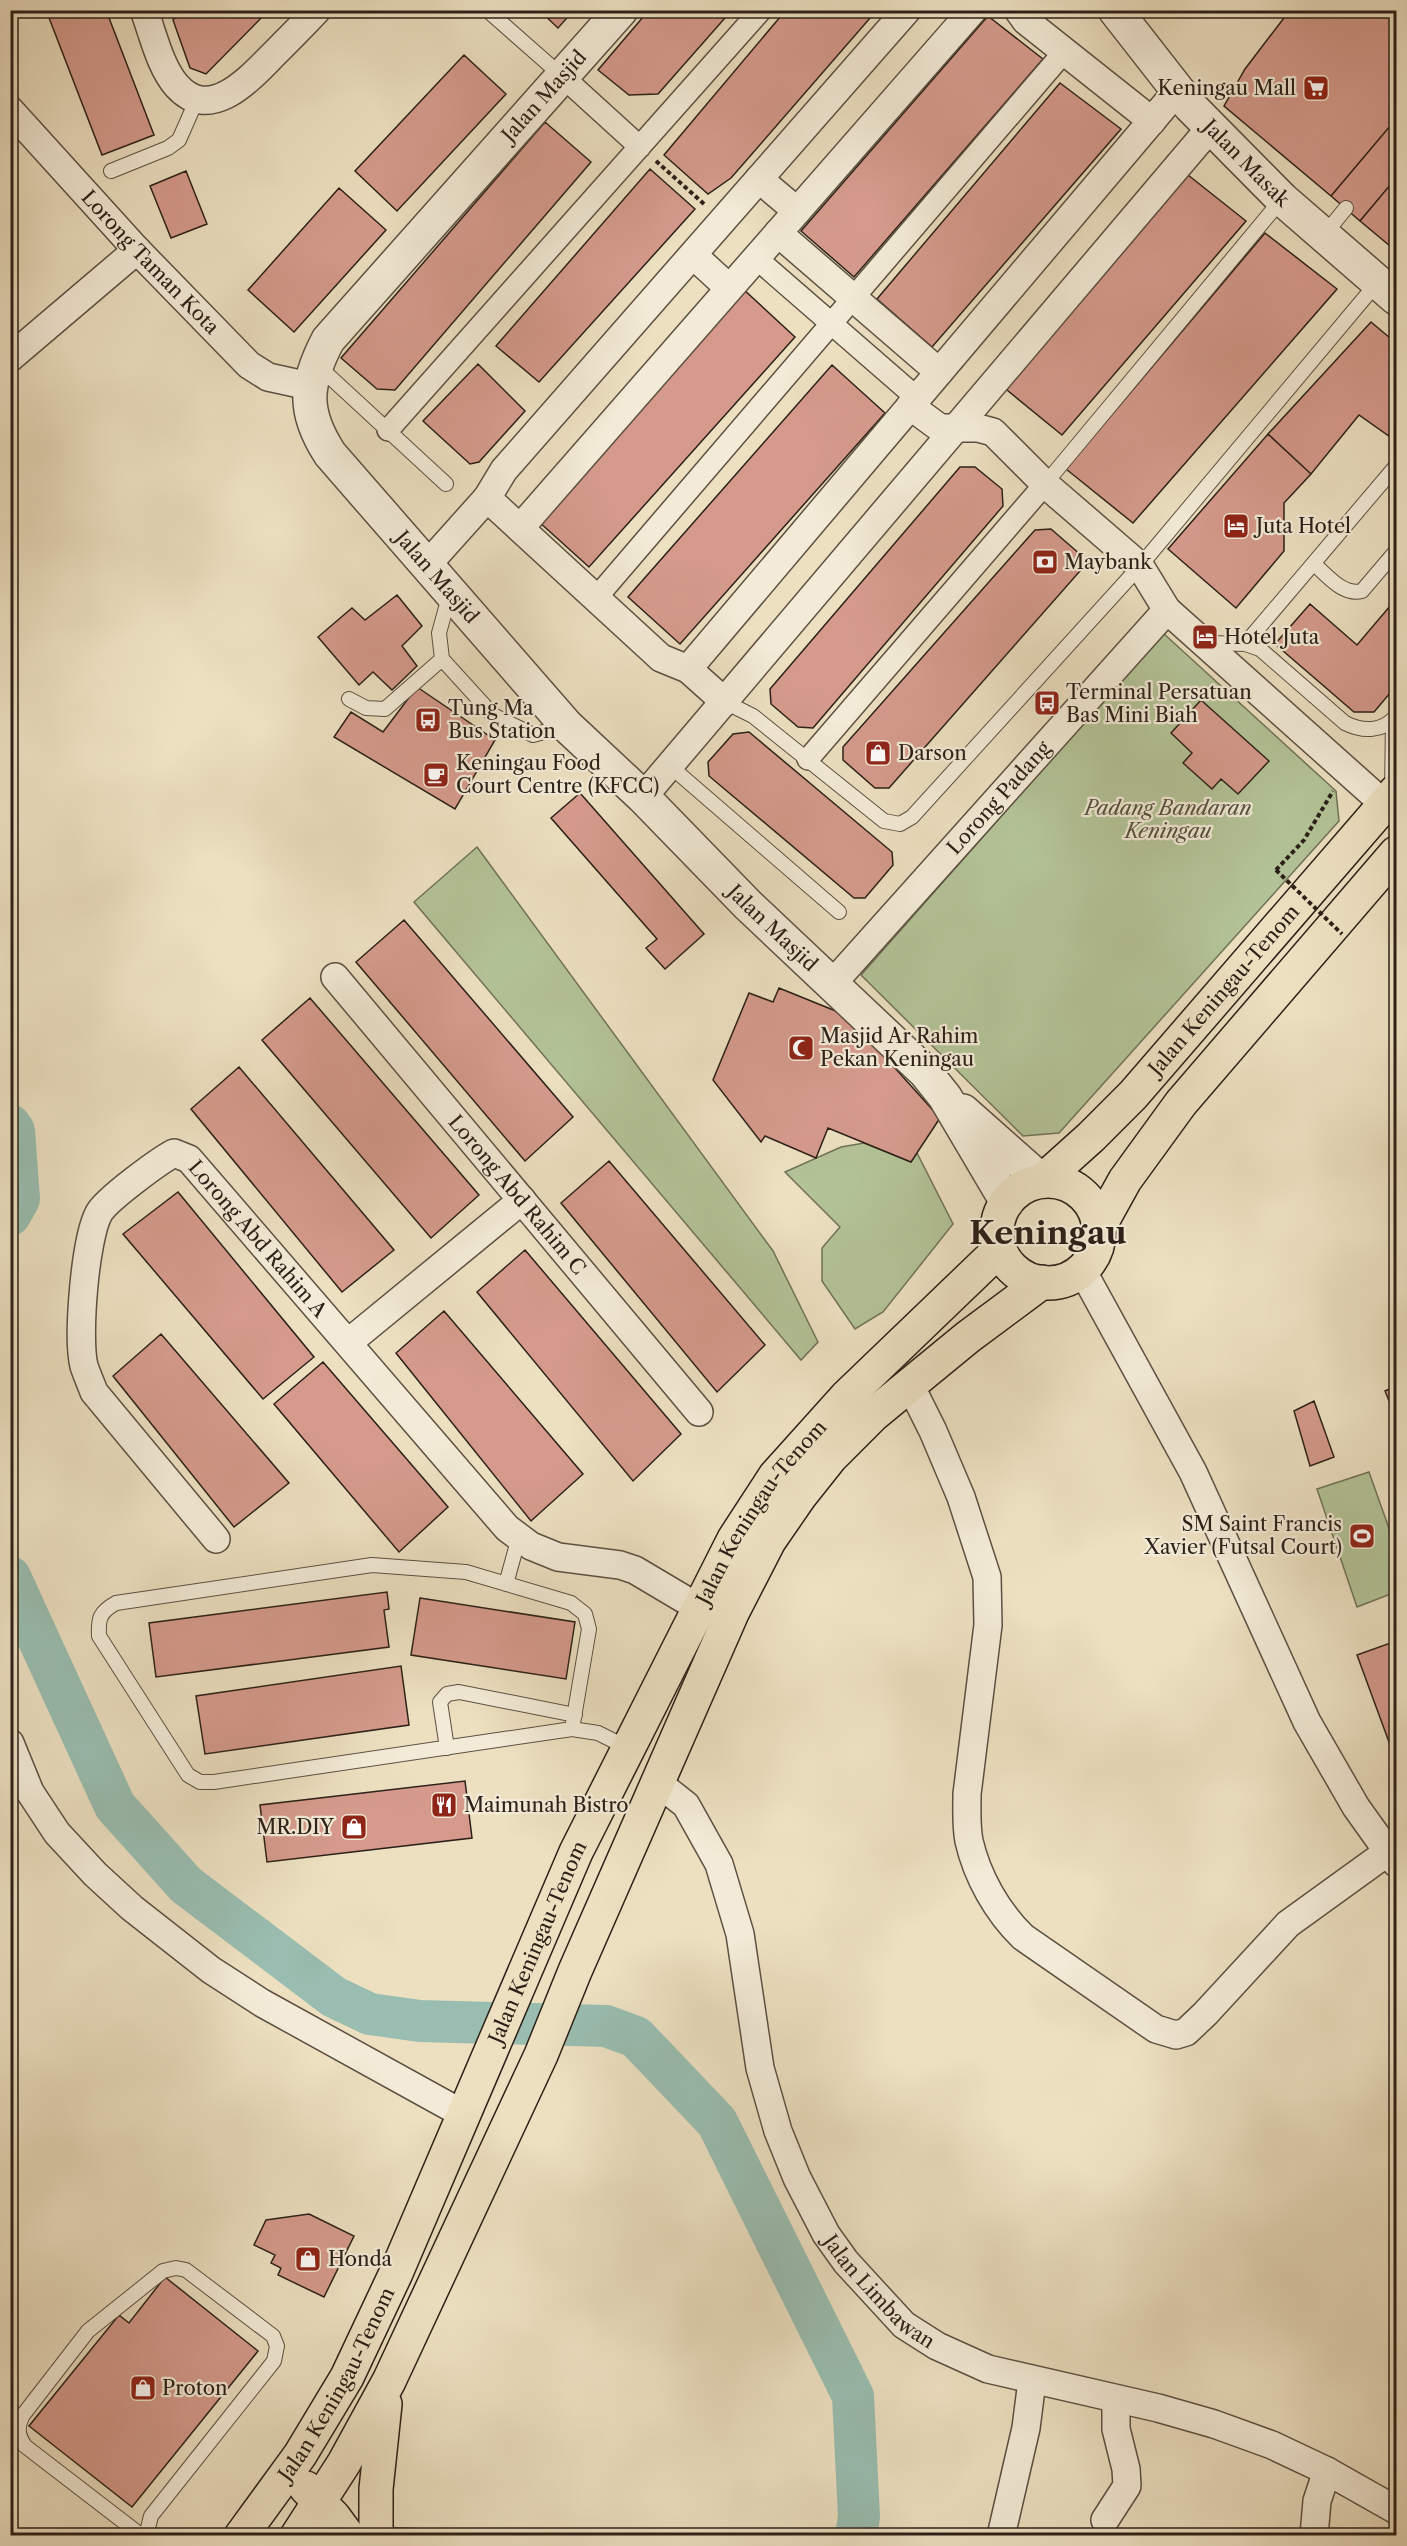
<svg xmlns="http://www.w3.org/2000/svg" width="1407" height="2546" viewBox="0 0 1407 2546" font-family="'Libre Caslon Text',serif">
<rect width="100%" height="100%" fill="#ece0c1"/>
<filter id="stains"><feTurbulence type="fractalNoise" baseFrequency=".00333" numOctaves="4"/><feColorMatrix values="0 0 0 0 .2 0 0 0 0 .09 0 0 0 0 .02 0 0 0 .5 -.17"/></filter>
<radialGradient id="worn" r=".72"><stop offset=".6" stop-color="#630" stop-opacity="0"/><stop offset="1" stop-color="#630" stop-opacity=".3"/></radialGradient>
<path fill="#b3c397" stroke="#707258" stroke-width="1.5" d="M1163 633 1336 791 1339 821 1059 1133 1023 1136 861 975Z
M477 847 773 1251 818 1342 801 1360 414 902Z
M864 1143 911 1162 917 1153 953 1224 883 1312 855 1329 822 1281V1248L840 1227 785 1172 841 1147Z
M1369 1472 1396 1548V1592L1357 1607 1317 1489Z"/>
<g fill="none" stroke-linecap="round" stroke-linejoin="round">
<path stroke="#99bdb0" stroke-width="42" d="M10 1125 14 1131 19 1199 10 1215
M10 1577 115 1806 186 1885 334 1997 370 2014 420 2021 606 2026 636 2037 717 2122 853 2396 859 2517 856 2536"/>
</g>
<path fill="#d59a8c" stroke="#2c2018" stroke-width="1.5" d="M46 10H106L154 135 102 155Z
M182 10H269L206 74 190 68 173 20Z
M539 10H574L558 28Z
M649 10H732L658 94 629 95 598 70Z
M786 10H877L731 178 708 194 664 155Z
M1290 10H1396V119L1331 196 1224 106 1245 69Z
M988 16 1043 59 854 277 801 231Z
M464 55 506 94 397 211 355 171Z
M1060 83 1121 129 932 347 877 299Z
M1396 119V178L1360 221 1331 196Z
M545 122 591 162 395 390 377 389 341 358Z
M650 169 695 209 539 382 496 346Z
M186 171 207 224 171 238 150 186Z
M1183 171 1246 221 1062 435 1002 386Z
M1396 178V251L1360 221Z
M339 188 386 230 294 332 248 290Z
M1265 233 1337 289 1133 523 1066 469Z
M742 288 795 337 589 567 538 521Z
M1371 322 1396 343V441L1359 415 1311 474 1268 434Z
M478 364 525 411 479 462 470 464 423 421Z
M832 365 885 413 680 644 628 597Z
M1268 434 1311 474 1284 503V551L1236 608 1168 549Z
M960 467H975L1002 489 1003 506 813 728 798 727 771 704 770 689Z
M1051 529 1081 555 1080 571 889 788H875L843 760V747L1035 530Z
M397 595 422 626 402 646 417 666 392 690 373 672 359 685 318 637 352 608 365 620Z
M1396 599V686L1374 712H1354L1275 644 1310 604 1357 645Z
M417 687 495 740 455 809 334 737 351 712 383 732Z
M1201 700 1269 761 1238 794 1221 779 1212 789 1183 763 1192 753 1171 733Z
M749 732 892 852 893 865 865 898H854L709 776 708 762 733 734Z
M580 793 704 934 665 969 646 948 657 939 551 818Z
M404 920 573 1117 525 1161 356 962Z
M779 988 848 1016 940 1118 911 1162 828 1128 816 1158 765 1136 761 1142 713 1080 749 993 773 1002Z
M310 998 479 1195 431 1238 262 1040Z
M239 1067 394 1250 342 1292 191 1109Z
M609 1161 765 1345 717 1392 561 1203Z
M178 1192 314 1357 263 1399 123 1234Z
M525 1250 681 1434 633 1481 477 1292Z
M444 1311 583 1474 531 1521 396 1353Z
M161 1334 289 1483 234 1527 113 1376Z
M323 1362 448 1507 399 1552 274 1404Z
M1396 1386V1418L1385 1391Z
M1314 1401 1334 1457 1310 1466 1294 1411Z
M387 1592 389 1609 384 1610 389 1647 156 1677 149 1623Z
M420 1598 575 1622 566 1679 411 1655Z
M1396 1641V1761L1357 1655Z
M401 1666 409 1725 205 1754 196 1696Z
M465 1781 472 1838 267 1862 260 1805Z
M309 2214 354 2236 324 2297 278 2275 281 2268 271 2263 275 2255 254 2245 266 2220Z
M165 2277 258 2351 132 2507 29 2426 119 2315 129 2323Z"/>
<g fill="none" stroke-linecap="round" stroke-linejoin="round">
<defs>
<path id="service" d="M487 10 562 76
M111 171 168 148 179 140 197 99
M1324 235 1346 208
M317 365 446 484
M1045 484 1282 199
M1314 564C1327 575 1343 596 1362 591L1396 551
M450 593 439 633 442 659 493 715 533 735 565 726
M1209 643 1245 644 1260 649 1345 723C1363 732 1383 732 1396 716
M1245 644 1396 466
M349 699 366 708 385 709 442 659
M725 702 753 716 884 821 900 824 912 817 1140 566 1377 283
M670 766 839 912
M1392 793 1393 720
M506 1584 519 1537
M572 1729 589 1629 585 1614 571 1603 466 1572 372 1565 116 1603C100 1612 98 1618 99 1636L188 1775 200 1782H214L572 1729 598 1733 628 1748
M447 1748 440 1702 447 1694 459 1692 575 1715
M376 2534 419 2536
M142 2536 25 2446C17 2434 17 2427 23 2415L88 2331 163 2271 176 2268 186 2270 273 2336 277 2346 274 2361 151 2516 146 2536"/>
<path id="pedestrian" d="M562 76 640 147
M756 258 917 398
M388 430 761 10
M596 598 1064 52
M808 759 1045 484"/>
<g id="minor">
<path d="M144 10C153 34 160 67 177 86 211 124 251 77 275 53 289 39 303 25 317 10"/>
<path d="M1018 10 1026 21 1152 121"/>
<path id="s1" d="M10 110 137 250 249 365 268 377 309 386"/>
<path d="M759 179 797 211"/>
<path d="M778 233 939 372"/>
<path d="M693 255 729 288"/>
<path d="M10 358 137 250"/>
<path d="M910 406 940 428H978L993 432 1045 484 1140 566 1167 610 1384 804"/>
<path d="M487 498 661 658 688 669 725 702"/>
<path d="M520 528 973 10"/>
<path d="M427 565 487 498 504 470 907 10"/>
<path d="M688 669 1177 91"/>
<path d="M643 797 1211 127"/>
<path id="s2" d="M335 977 699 1412"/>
<path id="s3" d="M832 984 1167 610"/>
<path d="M1082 1270 1193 1472 1307 1722 1356 1807 1396 1863"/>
<path d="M349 1342 522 1200"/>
<path d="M910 1385 933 1431 961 1497 987 1577 988 1625 967 1794C967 1810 966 1826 969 1841 977 1876 997 1912 1023 1937L1156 2029 1176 2035 1186 2032 1205 2014 1288 1924 1389 1851"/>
<path id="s4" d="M216 1539 94 1392C91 1384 87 1375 84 1366 77 1338 85 1238 99 1213 107 1199 159 1161 174 1153L189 1159 507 1528 531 1546 558 1557 620 1565 635 1570 699 1608"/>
<path d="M10 1743 30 1792 57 1833 95 1874 132 1908 211 1970 262 2003 463 2114"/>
<path id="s5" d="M658 1783 686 1805 719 1864 740 1934 760 2068 778 2131 797 2178 826 2234 846 2262 904 2325 937 2346 988 2369 1158 2408 1214 2424 1272 2445 1327 2471 1396 2510"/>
<path d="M1105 2520 1127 2486 1126 2469 1116 2429V2399"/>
<path d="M1001 2536 1026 2428 1032 2381"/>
<path d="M1314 2536 1317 2501 1327 2471"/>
</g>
<g id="tertiary">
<path id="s6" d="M621 10 328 340C305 384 302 411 330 454L567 726 643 797 748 905 925 1072 945 1097 1007 1202"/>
<path id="s7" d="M1115 10 1190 106 1282 199 1396 298"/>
<path d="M963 1111 1042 1181"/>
</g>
<g id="primary">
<path id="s8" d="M1042 1181 1091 1137 1133 1095 1396 791"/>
<circle cx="1048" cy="1232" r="51"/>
<path d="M1099 1227 1125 1180 1181 1103 1396 853"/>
<path d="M306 2488 334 2517 348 2536"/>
<path id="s9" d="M241 2536 300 2455 347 2377 396 2273 576 1852 734 1539 775 1476 846 1397 1000 1249"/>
<path d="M297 2536 344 2463 389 2381 541 2055 575 1971 732 1613 769 1541 800 1496 831 1457 873 1415 968 1337 1042 1282"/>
<path d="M376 2536V2489L385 2404"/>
</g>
</defs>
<use href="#service" stroke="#5c5042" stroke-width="16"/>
<use href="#pedestrian" stroke="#5c5042" stroke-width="24"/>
<use href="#minor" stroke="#5c5042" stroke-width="30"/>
<use href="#tertiary" stroke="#5c5042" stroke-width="36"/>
<use href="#primary" stroke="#2c2018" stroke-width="36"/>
<path stroke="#2c2018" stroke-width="4" stroke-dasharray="4.5 3" stroke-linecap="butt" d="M656 161 704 204
M1276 870 1304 840 1333 791"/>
<use href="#service" stroke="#f3ebd7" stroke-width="14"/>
<use href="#pedestrian" stroke="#f3ebd7" stroke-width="21"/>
<use href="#minor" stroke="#f3ebd7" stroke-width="27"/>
<use href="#tertiary" stroke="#f3ebd7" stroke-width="33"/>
<use href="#primary" stroke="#ece0c1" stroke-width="33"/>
<path stroke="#2c2018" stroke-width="4" stroke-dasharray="4.5 3" stroke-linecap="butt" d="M1276 870 1342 934"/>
</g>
<defs>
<symbol id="supermarket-square" viewBox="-11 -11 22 22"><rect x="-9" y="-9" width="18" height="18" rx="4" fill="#8f2418" stroke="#f3ebd7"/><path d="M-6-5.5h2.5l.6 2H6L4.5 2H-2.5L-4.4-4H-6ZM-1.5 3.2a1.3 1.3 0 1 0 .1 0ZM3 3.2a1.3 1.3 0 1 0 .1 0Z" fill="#fff"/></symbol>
<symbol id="hotel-square" viewBox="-11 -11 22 22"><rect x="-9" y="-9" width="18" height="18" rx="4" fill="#8f2418" stroke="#f3ebd7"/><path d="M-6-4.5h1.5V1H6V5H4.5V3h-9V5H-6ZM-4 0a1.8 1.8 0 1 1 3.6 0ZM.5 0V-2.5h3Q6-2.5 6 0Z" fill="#fff"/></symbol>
<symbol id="bank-square" viewBox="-11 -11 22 22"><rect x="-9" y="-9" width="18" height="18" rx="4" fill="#8f2418" stroke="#f3ebd7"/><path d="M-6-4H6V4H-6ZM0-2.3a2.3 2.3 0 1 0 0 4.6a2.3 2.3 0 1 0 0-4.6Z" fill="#fff"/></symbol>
<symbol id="bus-square" viewBox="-11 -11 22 22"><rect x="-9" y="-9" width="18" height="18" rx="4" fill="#8f2418" stroke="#f3ebd7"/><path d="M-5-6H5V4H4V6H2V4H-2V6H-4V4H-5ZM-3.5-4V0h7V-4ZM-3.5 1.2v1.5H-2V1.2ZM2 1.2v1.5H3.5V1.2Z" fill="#fff"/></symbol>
<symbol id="shop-square" viewBox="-11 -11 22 22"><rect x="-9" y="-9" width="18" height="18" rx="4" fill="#8f2418" stroke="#f3ebd7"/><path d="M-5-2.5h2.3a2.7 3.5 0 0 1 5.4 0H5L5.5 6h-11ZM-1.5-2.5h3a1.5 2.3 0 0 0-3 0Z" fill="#fff"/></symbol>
<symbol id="cafe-square" viewBox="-11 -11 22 22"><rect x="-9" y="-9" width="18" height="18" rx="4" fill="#8f2418" stroke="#f3ebd7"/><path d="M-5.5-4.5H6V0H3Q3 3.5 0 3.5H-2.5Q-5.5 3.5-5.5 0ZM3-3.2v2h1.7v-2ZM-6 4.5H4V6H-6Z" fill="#fff"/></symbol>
<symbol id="mosque-square" viewBox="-11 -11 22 22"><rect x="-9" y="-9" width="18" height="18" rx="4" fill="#8f2418" stroke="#f3ebd7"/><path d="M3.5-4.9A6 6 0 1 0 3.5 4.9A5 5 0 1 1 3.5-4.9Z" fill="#fff"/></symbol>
<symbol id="stadium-square" viewBox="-11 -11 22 22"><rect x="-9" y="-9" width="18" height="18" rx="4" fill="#8f2418" stroke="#f3ebd7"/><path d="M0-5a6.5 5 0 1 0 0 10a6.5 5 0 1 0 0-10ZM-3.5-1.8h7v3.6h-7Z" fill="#fff"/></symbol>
<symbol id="restaurant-square" viewBox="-11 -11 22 22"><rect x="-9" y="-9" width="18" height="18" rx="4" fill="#8f2418" stroke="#f3ebd7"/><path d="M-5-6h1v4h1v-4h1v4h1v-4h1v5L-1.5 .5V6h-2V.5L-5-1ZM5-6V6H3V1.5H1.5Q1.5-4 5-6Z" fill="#fff"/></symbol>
</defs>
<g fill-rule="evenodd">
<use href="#supermarket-square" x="1301" y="73" width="30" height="30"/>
<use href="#hotel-square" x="1221" y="511" width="30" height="30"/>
<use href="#bank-square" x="1030" y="547" width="30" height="30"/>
<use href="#hotel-square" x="1190" y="622" width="30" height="30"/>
<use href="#bus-square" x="1032" y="688" width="30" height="30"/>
<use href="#bus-square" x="413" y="705" width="30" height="30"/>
<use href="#shop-square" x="863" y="738" width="30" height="30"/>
<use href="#cafe-square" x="421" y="760" width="30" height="30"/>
<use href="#mosque-square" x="786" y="1033" width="30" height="30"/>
<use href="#stadium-square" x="1347" y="1521" width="30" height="30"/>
<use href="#restaurant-square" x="429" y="1790" width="30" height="30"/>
<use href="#shop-square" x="339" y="1812" width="30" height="30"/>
<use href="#shop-square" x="293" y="2244" width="30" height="30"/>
<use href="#shop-square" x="128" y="2373" width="30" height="30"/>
</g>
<g text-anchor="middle" stroke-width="4.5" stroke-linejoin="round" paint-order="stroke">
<g font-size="20" fill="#2c2018" stroke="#f3ebd7" text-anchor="start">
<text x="1296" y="95" text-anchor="end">Keningau Mall</text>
<text x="1256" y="533">Juta Hotel</text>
<text x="1064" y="569">Maybank</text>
<text x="1224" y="644">Hotel Juta</text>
<text x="1066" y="699">Terminal Persatuan<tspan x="1066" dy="23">Bas Mini Biah</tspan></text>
<text x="448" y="715">Tung Ma<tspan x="448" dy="23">Bus Station</tspan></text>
<text x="898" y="760">Darson</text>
<text x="456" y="770">Keningau Food<tspan x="456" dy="23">Court Centre (KFCC)</tspan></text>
<text x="820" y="1043">Masjid Ar Rahim<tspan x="820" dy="23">Pekan Keningau</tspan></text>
<text x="1342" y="1531" text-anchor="end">SM Saint Francis<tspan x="1342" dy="23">Xavier (Futsal Court)</tspan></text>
<text x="464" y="1812">Maimunah Bistro</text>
<text x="334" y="1834" text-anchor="end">MR.DIY</text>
<text x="328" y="2266">Honda</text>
<text x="162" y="2395">Proton</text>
</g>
<g font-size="20" fill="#2c2018" stroke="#f3ebd7">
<text transform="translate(544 96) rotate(-48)" y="7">Jalan Masjid</text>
<text dy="7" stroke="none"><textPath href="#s7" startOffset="202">Jalan Masak</textPath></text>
<text dy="7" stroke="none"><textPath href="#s1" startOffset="207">Lorong Taman Kota</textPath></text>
<text dy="7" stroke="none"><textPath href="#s6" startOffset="726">Jalan Masjid</textPath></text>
<text dy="7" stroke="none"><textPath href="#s3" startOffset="250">Lorong Padang</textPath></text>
<text dy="7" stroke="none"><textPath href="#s6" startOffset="1212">Jalan Masjid</textPath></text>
<text dy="7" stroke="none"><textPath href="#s8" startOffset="264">Jalan Keningau-Tenom</textPath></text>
<text dy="7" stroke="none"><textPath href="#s2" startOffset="284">Lorong Abd Rahim C</textPath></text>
<text dy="7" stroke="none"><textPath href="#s4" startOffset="592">Lorong Abd Rahim A</textPath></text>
<text dy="7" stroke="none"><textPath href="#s9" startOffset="1152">Jalan Keningau-Tenom</textPath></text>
<text dy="7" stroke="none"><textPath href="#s9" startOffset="666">Jalan Keningau-Tenom</textPath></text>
<text dy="7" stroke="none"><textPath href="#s5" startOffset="570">Jalan Limbawan</textPath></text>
<text dy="7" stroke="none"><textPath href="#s9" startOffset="180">Jalan Keningau-Tenom</textPath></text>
</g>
<g font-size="20" font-style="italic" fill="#54513e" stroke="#f3ebd7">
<text x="1168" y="815">Padang Bandaran<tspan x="1168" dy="23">Keningau</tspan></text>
</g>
<g font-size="32" font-weight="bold" fill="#2c2018" stroke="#f3ebd7">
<text x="1048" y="1244">Keningau</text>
</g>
</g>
<rect width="1407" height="2546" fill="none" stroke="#ece0c1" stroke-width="36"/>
<rect x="12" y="12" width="1383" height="2522" fill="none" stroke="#2c2018" stroke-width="3"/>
<rect x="18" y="18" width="1371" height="2510" fill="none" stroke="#2c2018" stroke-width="1.5"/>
<rect width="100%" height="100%" filter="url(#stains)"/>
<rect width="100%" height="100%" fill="url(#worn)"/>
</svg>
